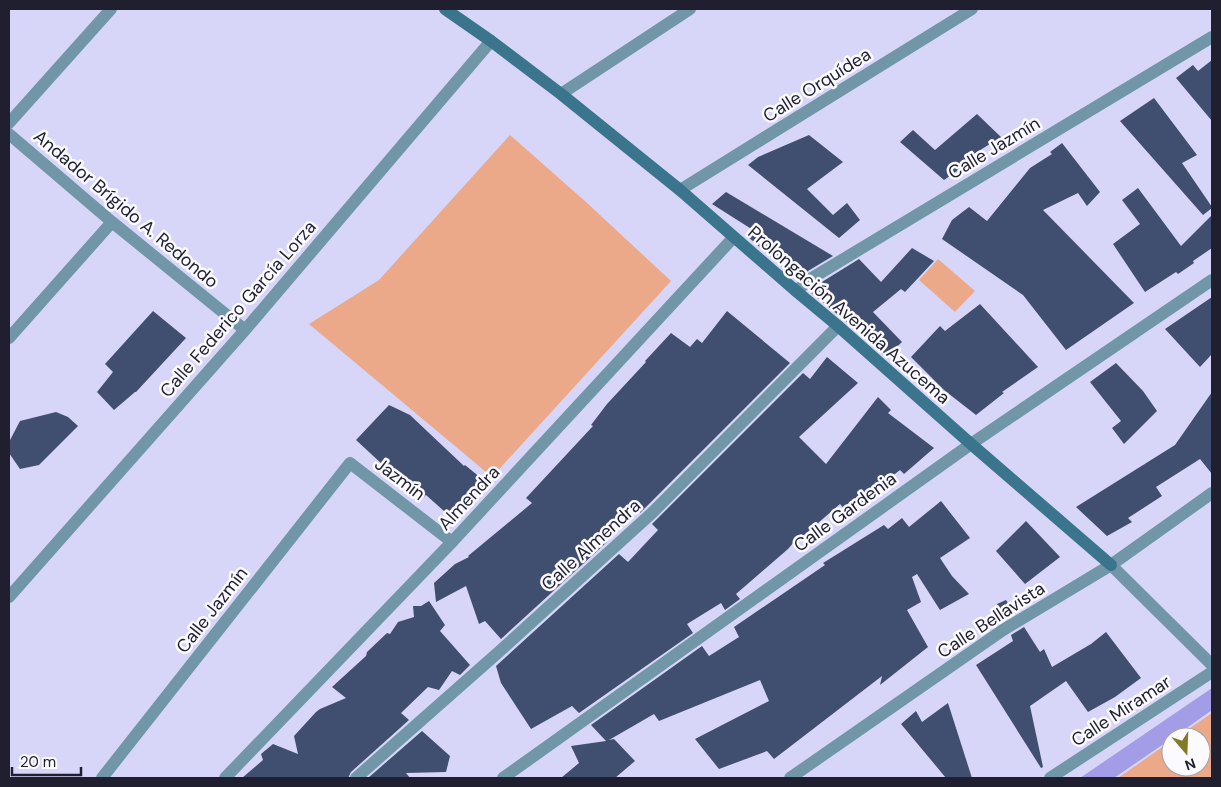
<svg xmlns="http://www.w3.org/2000/svg" width="1221" height="787" viewBox="0 0 1221 787" font-family="'DM Sans',sans-serif">
<rect width="100%" height="100%" fill="#d7d6f8"/>
<path fill="#eba989" d="M510 135 586 202 671 281 492 477 309 324 379 280Z
M938 259 975 291 955 312 919 280Z
M1212 713V778H1118L1171 741V767H1201V737H1177Z"/>
<path fill="#a29de6" d="M1212 688V710L1174 737H1171V739L1114 778H1080Z"/>
<path fill="#404e6f" d="M1212 60V121L1176 78 1193 65 1198 71Z
M1154 98 1197 155 1182 163 1212 207V208L1203 215 1120 121Z
M977 114 1001 137 966 159 970 162 944 180 900 142 913 130 935 150Z
M809 135 843 162 807 189 833 215 847 203 860 220 839 238 748 165 758 157Z
M1062 143 1100 192 1087 206 1078 193 1043 210 1134 303 1066 350 1023 295 942 239 952 220 969 207 987 221 1030 168 1052 154 1050 152Z
M1138 188 1181 246 1212 215V248L1193 261 1194 263 1178 274 1176 272 1145 292 1113 244 1140 224 1122 200Z
M726 192 833 256 808 271 797 280 746 235 753 230 712 204Z
M912 248 934 261 905 292 901 289 873 312 902 342 887 356 873 343 811 293H812L810 290 817 285 859 259 881 282Z
M1212 297V354L1200 367 1165 329Z
M980 304 1038 367 1002 392 1004 393 976 415 944 390 911 357 940 326 945 331Z
M153 311 186 338 136 392H135L114 410 97 392 113 372 105 364Z
M727 311 790 363 640 513 630 504 602 537 607 542 501 639 485 621 479 624 466 586 436 602 434 583 455 564 469 557 468 556 532 503 526 498 593 426 591 425 607 404 646 362 645 361 671 333 690 347 697 339 702 343Z
M827 357 858 383 799 437 826 464 878 397 891 410 888 413 934 448 904 474 900 470 862 500 864 502 850 516 840 504 803 536 801 534 788 549 736 594 740 599 725 610 721 603 687 624 693 633 579 713 572 706 531 729 501 683 496 666 619 554 628 562 658 530 652 524 803 373 810 379Z
M1116 363 1143 391 1157 411 1124 444 1112 428 1121 421 1090 382Z
M1212 392V474L1200 459 1156 487 1162 496 1128 518 1132 522 1107 536 1076 507 1175 445Z
M389 405 410 415 464 466 465 465 487 483 454 520 426 495 419 502 383 465 356 440Z
M56 412 68 417 78 426 39 465 20 469 9 453V442L20 421Z
M941 501 970 538 940 558 952 576 969 594 940 610 917 574 912 577 921 602 907 610 928 647 880 685 882 676 774 759 767 751 719 769 695 739 769 701 760 680 659 721 654 714 609 740 614 739 635 761 615 778H561L579 763 571 746 606 741 591 725 702 646 709 656 739 637 734 627 825 565 823 563 884 525 888 529 902 518 909 527Z
M1026 521 1060 557 1025 584 996 551Z
M1006 600 1015 613 1004 620 997 604Z
M429 601 445 625 440 631 470 665 460 675 452 671 439 690 428 687 401 713 409 720 351 772 348 778H242L263 760 261 754 273 744 298 754 294 736 316 712 320 709 346 698 332 687 366 656 367 652 387 633 390 634 398 622 414 617 413 606H421Z
M1024 627 1040 652 1044 649 1052 667 1091 644 1106 632 1141 678 1115 697 1088 712 1066 681 1030 706 1043 767 1041 768 976 665 1013 641 1011 635Z
M948 703 972 778H946L901 724 916 711 922 722Z
M422 731 450 756 446 772 406 773 410 778H368Z"/>
<g fill="none" stroke-linecap="round" stroke-linejoin="round">
<path stroke="#7196a7" stroke-width="12" d="M561 94 690 9
M9 123 111 9
M9 134 112 222 245 330
M680 190 972 9
M796 291 812 278 1212 37
M9 338 112 222
M1111 565 1212 665
M9 597 245 330 491 41
M102 778 350 463 452 542
M225 778 452 542 733 238
M356 778 501 650 653 512 838 326
M503 778 971 444 1212 280
M790 778 1003 630 1111 565 1212 493
M1050 778 1212 672"/>
<path stroke="#3a758d" stroke-width="12" d="M445 9 491 41 561 94 680 190 796 291 838 326 971 444 1111 565"/>
</g>
<g text-anchor="middle" stroke-width="5" stroke-linejoin="round" paint-order="stroke">
<g font-size="18" fill="#201f2f" stroke="#fafaff">
<text transform="translate(817 85) rotate(-32)" y="6">Calle Orquídea</text>
<text transform="translate(994 148) rotate(-31)" y="6">Calle Jazmín</text>
<text transform="translate(126 209) rotate(40)" y="6">Andador Brígido A. Redondo</text>
<text transform="translate(238 309) rotate(-49)" y="6">Calle Federico García Lorza</text>
<text transform="translate(849 315) rotate(41)" y="6">Prolongación Avenida Azucema</text>
<text transform="translate(400 479) rotate(37)" y="6">Jazmín</text>
<text transform="translate(469 498) rotate(-47)" y="6">Almendra</text>
<text transform="translate(845 512) rotate(-36)" y="6">Calle Gardenia</text>
<text transform="translate(591 545) rotate(-42)" y="6">Calle Almendra</text>
<text transform="translate(212 610) rotate(-52)" y="6">Calle Jazmín</text>
<text transform="translate(991 620) rotate(-33)" y="6">Calle Bellavista</text>
<text transform="translate(1121 711) rotate(-33)" y="6">Calle Miramar</text>
</g>
</g>
<rect width="1221" height="787" fill="none" stroke="#201f2f" stroke-width="20"/>
<g transform="translate(1186 752) rotate(161)"><circle r="24" fill="#fafaff" stroke="#a3a2ac"/>
<path d="M0-4L9 19L0 12L-9 19Z" fill="#817c24"/>
<text y="-8" font-size="14" font-weight="bold" text-anchor="middle" fill="#201f2f">N</text>
</g>
<path d="M12 767v8h69v-8" fill="none" stroke="#201f2f" stroke-width="2.5"/>
<text x="20" y="767" font-size="15" fill="#201f2f" stroke="#fafaff" stroke-width="4" paint-order="stroke">20 m</text>
</svg>
